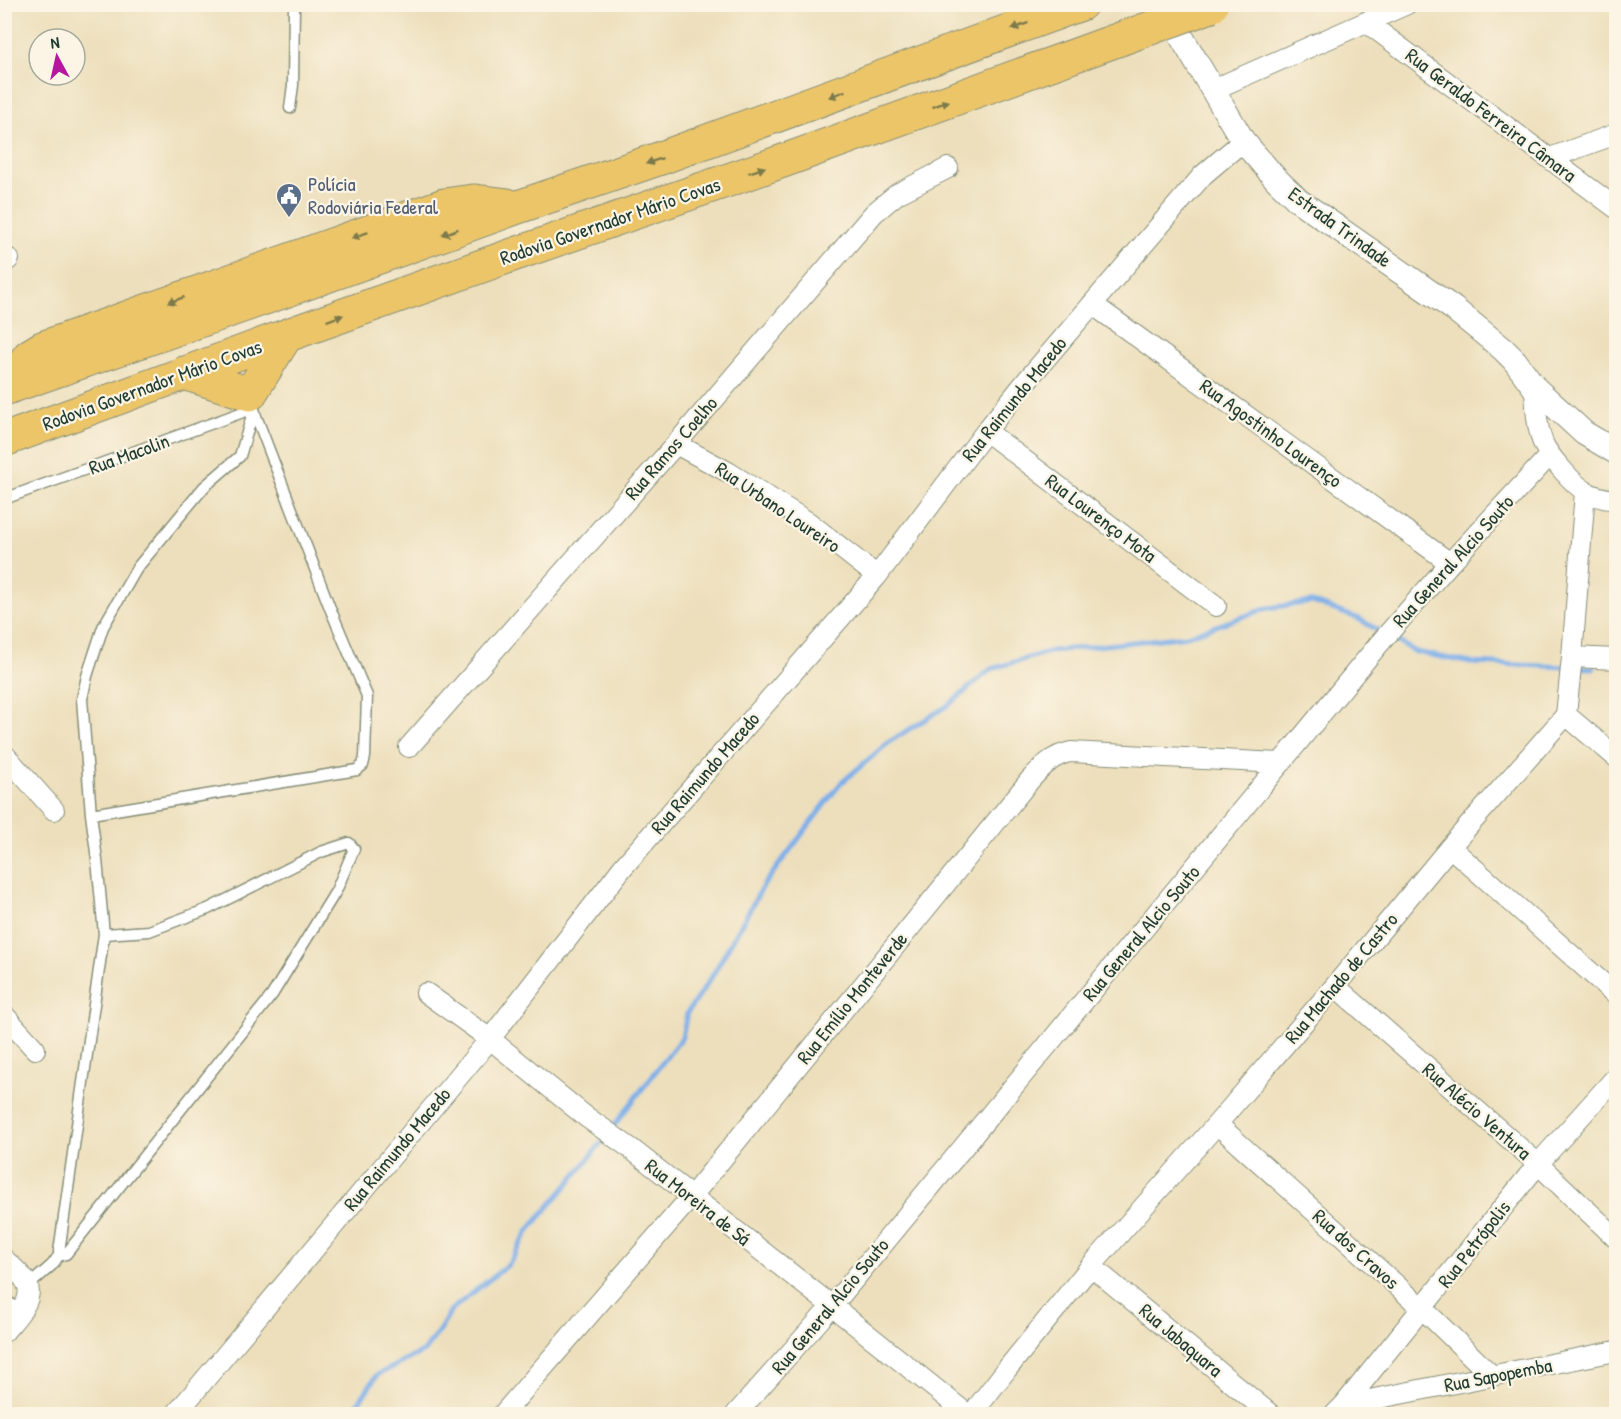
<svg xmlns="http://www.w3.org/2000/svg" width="1621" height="1419" viewBox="0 0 1621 1419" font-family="'Patrick Hand',sans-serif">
<rect width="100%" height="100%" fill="#fcf5e5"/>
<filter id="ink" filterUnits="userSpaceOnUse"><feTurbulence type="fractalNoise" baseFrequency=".0167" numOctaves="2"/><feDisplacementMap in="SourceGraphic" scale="12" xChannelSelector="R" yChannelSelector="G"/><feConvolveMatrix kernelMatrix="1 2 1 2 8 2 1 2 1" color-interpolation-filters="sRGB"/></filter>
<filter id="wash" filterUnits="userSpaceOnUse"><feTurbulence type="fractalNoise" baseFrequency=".008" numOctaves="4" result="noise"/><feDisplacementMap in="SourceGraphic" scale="24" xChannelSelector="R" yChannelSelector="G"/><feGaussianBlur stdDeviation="1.35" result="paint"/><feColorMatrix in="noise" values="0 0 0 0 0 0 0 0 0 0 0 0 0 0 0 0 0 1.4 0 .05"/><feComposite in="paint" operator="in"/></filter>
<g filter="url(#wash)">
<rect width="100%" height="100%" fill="#eddfbc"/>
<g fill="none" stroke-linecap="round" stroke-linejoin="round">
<path stroke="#7dafe9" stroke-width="5" d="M351 1414 377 1375 424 1351 441 1328 451 1310 509 1264 529 1230 584 1165 682 1037 687 1013 711 978 763 886 840 784 889 742 950 704 991 669 1052 651 1187 636 1268 608 1312 602 1357 618 1416 652 1471 663 1594 668"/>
</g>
</g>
<g filter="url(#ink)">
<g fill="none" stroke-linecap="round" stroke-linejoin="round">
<defs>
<path id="service" d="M290 108 293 85 294 4
M4 499 254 408
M91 814 82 699 87 676 103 627 137 568 204 487 240 456 254 409
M104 934 149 931 208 909 321 852 349 843 354 849 336 891 272 995 66 1254 62 1255 59 1252 104 934 97 860 91 814 357 770 363 765 365 757 367 696 330 608 256 416 251 397
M28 1286 52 1265 60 1254
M4 1300 22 1310"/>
<path id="minor" d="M1366 22 1616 208
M1212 90 1407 4
M1550 158 1616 134
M4 263 9 259
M1092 304 1450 563
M1535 388C1536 406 1536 425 1543 443 1548 455 1573 484 1585 491 1594 497 1607 499 1616 500
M986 431 1216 606
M676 444 728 472 808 522 877 576
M1572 657 1616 659
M1566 715 1616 757
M409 747 676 444 874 213 897 194 948 168
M4 754 54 810
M1450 847 1616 995
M1335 986 1538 1164 1616 1238
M426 993 490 1039 585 1116 630 1148 832 1306 967 1414
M4 1015 35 1049
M1217 1124 1423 1309 1492 1376
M4 1259C11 1266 19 1272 24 1279 39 1297 15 1318 4 1332
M1091 1266 1270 1414
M1344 1405 1616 1351
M176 1414 490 1039 623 867 877 576 986 431 1028 379 1203 175 1243 141
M503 1414 691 1197 1030 780C1042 767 1053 755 1071 752L1281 763
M736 1414 832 1306 1379 644 1450 563 1550 455
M972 1414 1007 1369 1091 1266 1217 1124 1335 986 1450 847 1566 715 1572 657 1585 491
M1335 1414 1344 1405 1538 1164 1616 1077"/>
<path id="tertiary" d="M1162 4 1243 141 1276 179 1299 201 1454 309 1503 349 1515 361 1535 388 1584 433 1616 452"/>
<path id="motorway" d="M184 373 250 394 286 336
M9 387 29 356 42 348 444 205 473 201 507 205
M4 389 285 291 518 207 661 158 1081 4
M4 440 299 331 521 252 783 161 1120 39"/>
</defs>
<use href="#service" stroke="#868e78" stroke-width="13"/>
<use href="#minor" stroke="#868e78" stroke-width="22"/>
<use href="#tertiary" stroke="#868e78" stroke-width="26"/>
<use href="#motorway" stroke="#868e78" stroke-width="35"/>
<use href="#service" stroke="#fff" stroke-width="10"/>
<use href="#minor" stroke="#fff" stroke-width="20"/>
<use href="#tertiary" stroke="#fff" stroke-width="24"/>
<use href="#motorway" stroke="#ecc569" stroke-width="33"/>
<defs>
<path id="motorway-bridge" d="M1120 39 1211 6"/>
</defs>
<use href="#motorway-bridge" stroke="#868e78" stroke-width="35" stroke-linecap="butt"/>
<use href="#motorway-bridge" stroke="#ecc569" stroke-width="33"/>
</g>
<defs><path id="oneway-solid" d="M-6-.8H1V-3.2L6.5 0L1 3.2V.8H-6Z" transform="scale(1.5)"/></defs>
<g fill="#7b7a4c">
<use href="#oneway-solid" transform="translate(1020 26) rotate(160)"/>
<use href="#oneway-solid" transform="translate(837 94) rotate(159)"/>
<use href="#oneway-solid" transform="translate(941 104) rotate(-20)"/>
<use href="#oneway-solid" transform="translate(654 161) rotate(161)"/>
<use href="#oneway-solid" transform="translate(757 170) rotate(-19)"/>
<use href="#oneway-solid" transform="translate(450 232) rotate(160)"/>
<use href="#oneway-solid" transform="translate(360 235) rotate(161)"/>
<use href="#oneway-solid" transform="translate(176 300) rotate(160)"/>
<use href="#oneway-solid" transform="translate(335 318) rotate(-20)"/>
</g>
</g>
<defs>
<symbol id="civic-pin" viewBox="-11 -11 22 30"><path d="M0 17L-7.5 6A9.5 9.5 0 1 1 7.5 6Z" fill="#5c6f8a" stroke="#fcf5e5"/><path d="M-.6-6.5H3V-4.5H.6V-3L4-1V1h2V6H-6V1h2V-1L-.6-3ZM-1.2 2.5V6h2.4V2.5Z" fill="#fff"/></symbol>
</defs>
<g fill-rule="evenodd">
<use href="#civic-pin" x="274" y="181" width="30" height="40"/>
</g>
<g text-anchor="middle" stroke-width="4.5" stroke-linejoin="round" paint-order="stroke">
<g font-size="20" fill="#1f3d34" stroke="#fcf5e5">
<text transform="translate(1491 115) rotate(37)" y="7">Rua Geraldo Ferreira Câmara</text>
<text transform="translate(610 221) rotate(-19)" y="7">Rodovia Governador Mário Covas</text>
<text transform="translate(1340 227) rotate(36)" y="7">Estrada Trindade</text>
<text transform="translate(152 385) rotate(-20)" y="7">Rodovia Governador Mário Covas</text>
<text transform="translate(1014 399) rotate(-51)" y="7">Rua Raimundo Macedo</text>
<text transform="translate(1271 433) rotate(36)" y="7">Rua Agostinho Lourenço</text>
<text transform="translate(671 448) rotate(-49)" y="7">Rua Ramos Coelho</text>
<text transform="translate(129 454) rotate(-20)" y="7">Rua Macolin</text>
<text transform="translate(778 507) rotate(34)" y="7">Rua Urbano Loureiro</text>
<text transform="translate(1101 518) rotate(37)" y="7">Rua Lourenço Mota</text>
<text transform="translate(1453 561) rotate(-48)" y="7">Rua General Alcio Souto</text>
<text transform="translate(705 773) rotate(-49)" y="7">Rua Raimundo Macedo</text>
<text transform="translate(1141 933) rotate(-50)" y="7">Rua General Alcio Souto</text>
<text transform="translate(1341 978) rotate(-50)" y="7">Rua Machado de Castro</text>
<text transform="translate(852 998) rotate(-51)" y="7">Rua Emílio Monteverde</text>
<text transform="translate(1477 1111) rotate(41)" y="7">Rua Alécio Ventura</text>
<text transform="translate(397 1149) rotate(-50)" y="7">Rua Raimundo Macedo</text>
<text transform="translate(698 1202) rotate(38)" y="7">Rua Moreira de Sá</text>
<text transform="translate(1474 1244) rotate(-52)" y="7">Rua Petrópolis</text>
<text transform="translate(1356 1249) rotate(42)" y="7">Rua dos Cravos</text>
<text transform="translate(830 1306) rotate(-50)" y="7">Rua General Alcio Souto</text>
<text transform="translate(1181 1340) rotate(40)" y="7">Rua Jabaquara</text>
<text transform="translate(1498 1375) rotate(-11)" y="7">Rua Sapopemba</text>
</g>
<g font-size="20" fill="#4e5e75" stroke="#fcf5e5" text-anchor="start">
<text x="308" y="191">Polícia<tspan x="308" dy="23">Rodoviária Federal</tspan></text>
</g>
</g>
<rect width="1621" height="1419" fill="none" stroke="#fcf5e5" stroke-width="24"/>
<g transform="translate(57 57) rotate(352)"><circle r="28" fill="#fcf5e5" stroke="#a4ab9e" stroke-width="1.5"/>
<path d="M0-4.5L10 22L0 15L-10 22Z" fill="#b5179e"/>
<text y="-9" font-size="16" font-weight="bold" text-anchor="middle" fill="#1f3d34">N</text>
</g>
</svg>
